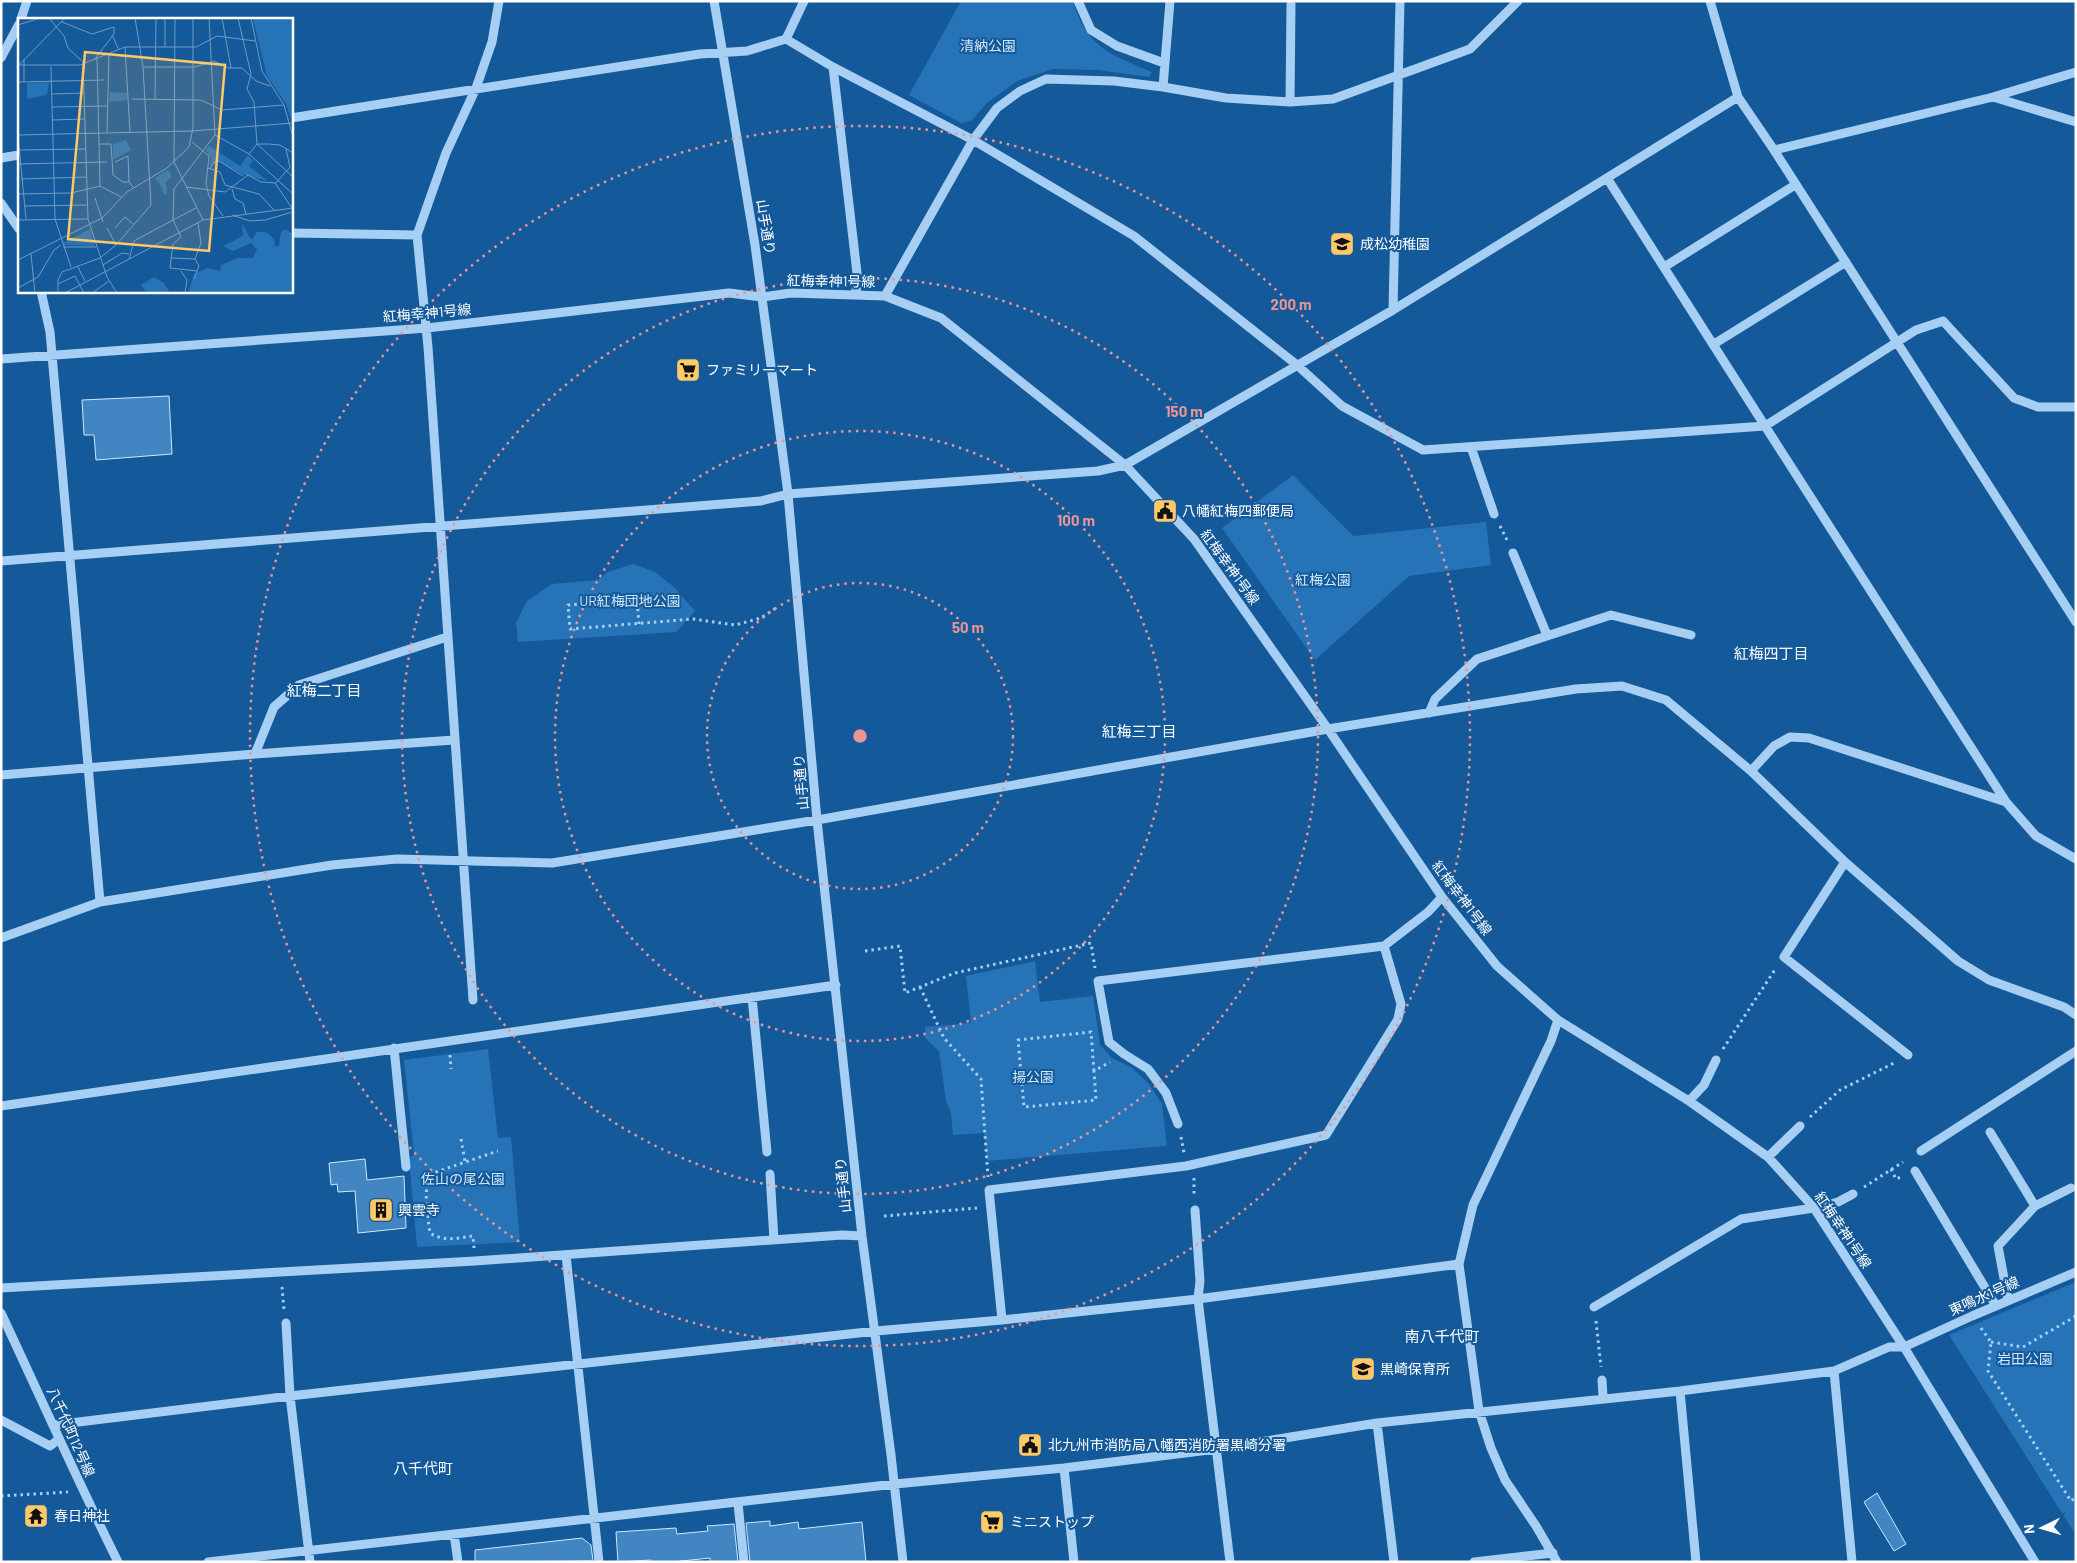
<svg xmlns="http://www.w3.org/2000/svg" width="2077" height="1563" viewBox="0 0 2077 1563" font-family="Barlow,'Noto Sans JP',sans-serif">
<rect width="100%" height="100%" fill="#145999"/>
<path fill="#2773b7" d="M961 1H1073C1086 47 1111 55 1152 72L1149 77 1098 70 1053 69 1017 81 987 103 971 121 961 123 909 95Z
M1293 475 1353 536 1486 522 1491 565 1409 576 1315 660 1222 528Z
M633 564 655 572 674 587 695 611 676 632 518 642 516 623 527 601 552 584 598 580 608 572Z
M1035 961 1040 1002 1093 996 1100 1045 1112 1058 1132 1068 1149 1084 1162 1104 1167 1146 987 1161 984 1133 953 1135 951 1113 946 1101 939 1051 925 1038V1027L971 1023 966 976Z
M488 1049 498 1138 511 1137 520 1242 417 1247 409 1159 414 1154 404 1060Z
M2076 1282V1535L1949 1335Z"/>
<path fill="#4185c2" stroke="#cfe8fd" d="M169 396 172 454 96 460 94 435H84L82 400Z
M365 1159 367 1180 404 1176 406 1228 358 1233 355 1191 338 1192 337 1184 331 1185 329 1163Z
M1877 1493 1906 1544 1894 1551 1864 1502Z
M770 1521V1526L798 1522 799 1529 862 1522 866 1562H750L746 1523Z
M734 1524 738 1562H710V1558L672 1562H651V1560L618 1562 616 1532 676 1528 677 1534 708 1531 707 1526Z
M582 1538 591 1545 593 1561 475 1562V1550Z"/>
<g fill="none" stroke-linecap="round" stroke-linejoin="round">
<path stroke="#a7cff3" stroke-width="3" stroke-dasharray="2.5 4" stroke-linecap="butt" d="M1500 526 1507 540
M639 624 637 600 568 605 570 629 693 619 735 625 761 618 776 608
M865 951 900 946 905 993 955 973 1091 943 1095 968
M920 987 944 1038 981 1079 988 1177
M1723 1049 1776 968
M450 1055 451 1069
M1094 1071 1091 1032 1018 1040 1024 1107 1096 1100 1094 1071 1110 1062
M1810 1117 1840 1090 1894 1063
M1181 1137 1184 1153
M461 1139 465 1161
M1891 1169 1896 1179 1903 1176
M1194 1178V1197
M1864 1187 1903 1162
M884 1216 977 1208
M474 1248 473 1236C458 1238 444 1242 430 1233L426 1205 427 1175 498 1151
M282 1287 284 1310
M1596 1321 1601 1367
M1981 1328 1991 1342 1988 1371 2071 1501 2076 1497
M1991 1342 2023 1347 2076 1316
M1 1496 68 1492"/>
<path stroke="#a7cff3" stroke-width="9" d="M714 1 755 245 788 494 817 820 862 1236 891 1455 903 1562
M1078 1 1091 30 1117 46 1164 63
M1710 1 1738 97
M21 19 27 1
M786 39 833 67 973 140 1134 236 1297 365 1342 406 1423 450 1765 426 2006 802 2036 836 2076 859
M1 58 19 24
M833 67 857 273 856 294
M1163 87 1170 1
M1993 97 2076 72
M1290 102 1291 4
M291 118 700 54 747 51 786 39 804 1
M1774 150 1993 97 2076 122
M1 158 19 155
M1607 178 1765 426 1916 330 1943 321 2014 398 2038 407H2076
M1 203 19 229
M291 233 417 235
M1664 267 1795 185
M41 291 50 332 100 902
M885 296 973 140 997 108 1020 91 1046 79 1114 81 1163 87 1226 98 1290 102 1333 99 1470 49 1518 1
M1393 310 1400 1
M1714 344 1846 262
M1 359 427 328 729 293 762 297 791 293 885 296 941 318 1125 465 1194 539 1328 729 1442 897 1497 966 1558 1020 1689 1101 1768 1157 1814 1208 1904 1347 2035 1562
M1471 447 1494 514
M1513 553 1547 635
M1 561 761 501 788 494 1098 471 1125 465 1393 310 1738 97 1774 150 2076 622
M1429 713 1435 699 1477 659 1611 615 1691 635
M255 754 274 707 299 685 447 637
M1751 771 1774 746 1790 737 1809 738 2006 802
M1 775 255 754 454 740
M1845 862 1784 957 1908 1055
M1 938 100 902 332 865 397 859 552 863 817 820 1328 729 1576 689 1622 686 1666 700 1751 771 1845 862 1958 961 1989 980 2064 1007 2076 1015
M752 997 767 1152
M473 1000 428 347 417 235 446 153 476 88 492 42 499 1
M394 1048 406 1167
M1689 1101 1704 1085 1716 1060
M1 1106 836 985
M1178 1124 1166 1093 1148 1069 1124 1054 1109 1042 1098 981 1384 946 1428 912 1442 897
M1990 1132 2035 1206
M1921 1151 2076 1051
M1768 1157 1800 1126
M1915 1171 1996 1306
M770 1174 774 1240
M1195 1210 1200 1281 1198 1299 1230 1562
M566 1255 599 1562
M1 1288 475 1261 842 1235 862 1236
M2008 1300 1998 1246 2035 1206 2071 1188
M1594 1307 1741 1219 1814 1208 1838 1202 1853 1194
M1 1313C40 1396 77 1480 118 1562
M1002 1320 989 1190 1186 1166 1326 1135 1398 1019 1401 1004 1384 946
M286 1323 290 1396 310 1562
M1834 1371 1852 1562
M1602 1380 1603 1397
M1680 1391 1696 1562
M1 1420 50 1446 59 1439
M1377 1423 1394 1562
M54 1425 290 1396 876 1331 1002 1320 1198 1299 1459 1264
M1064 1468 1074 1562
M738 1503 744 1562
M454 1534 458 1562
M208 1562 895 1484 1064 1468 1217 1449 1377 1423 1680 1391 1834 1371 1889 1347H1904L1972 1316 2076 1272
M1474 1562 1553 1553
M1557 1562 1536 1526 1505 1480 1491 1448 1479 1411 1459 1264 1473 1205 1551 1041 1558 1020"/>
</g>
<g fill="none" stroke="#ea9494" stroke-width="2.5" stroke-dasharray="2.5 5">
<circle cx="860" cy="736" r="153"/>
<circle cx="860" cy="736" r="305"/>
<circle cx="860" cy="736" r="458"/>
<circle cx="860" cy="736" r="610"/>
</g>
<defs>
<symbol id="school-square" viewBox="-11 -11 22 22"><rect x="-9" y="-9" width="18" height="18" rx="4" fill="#ffc869" stroke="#145999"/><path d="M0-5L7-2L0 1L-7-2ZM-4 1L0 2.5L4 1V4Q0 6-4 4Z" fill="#111"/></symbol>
<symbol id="supermarket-square" viewBox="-11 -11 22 22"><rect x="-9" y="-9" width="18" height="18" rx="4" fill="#ffc869" stroke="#145999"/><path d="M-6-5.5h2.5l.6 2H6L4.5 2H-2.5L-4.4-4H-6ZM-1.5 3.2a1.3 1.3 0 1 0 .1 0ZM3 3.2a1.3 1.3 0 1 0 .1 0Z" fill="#111"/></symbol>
<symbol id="civic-square" viewBox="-11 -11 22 22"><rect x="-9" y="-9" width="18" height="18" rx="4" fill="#ffc869" stroke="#145999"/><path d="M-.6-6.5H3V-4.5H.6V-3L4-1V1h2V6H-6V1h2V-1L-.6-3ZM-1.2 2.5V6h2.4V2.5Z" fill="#111"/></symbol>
<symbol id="building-square" viewBox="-11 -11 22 22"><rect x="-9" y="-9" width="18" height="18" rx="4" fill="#ffc869" stroke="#145999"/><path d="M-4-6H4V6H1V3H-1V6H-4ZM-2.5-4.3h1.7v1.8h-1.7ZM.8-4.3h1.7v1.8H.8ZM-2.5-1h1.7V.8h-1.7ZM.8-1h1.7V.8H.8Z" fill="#111"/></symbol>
<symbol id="temple-square" viewBox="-11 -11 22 22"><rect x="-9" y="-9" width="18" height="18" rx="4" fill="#ffc869" stroke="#145999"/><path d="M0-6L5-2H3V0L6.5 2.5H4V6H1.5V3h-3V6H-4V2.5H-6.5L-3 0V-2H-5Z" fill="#111"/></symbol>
</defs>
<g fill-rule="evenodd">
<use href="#school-square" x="1328" y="230" width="28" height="28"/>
<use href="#supermarket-square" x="674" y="356" width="28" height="28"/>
<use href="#civic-square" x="1151" y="497" width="28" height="28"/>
<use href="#building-square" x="367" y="1196" width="28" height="28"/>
<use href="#school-square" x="1349" y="1355" width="28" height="28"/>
<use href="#civic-square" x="1016" y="1431" width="28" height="28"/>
<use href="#temple-square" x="22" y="1502" width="28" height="28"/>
<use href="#supermarket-square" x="978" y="1508" width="28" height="28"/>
</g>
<g text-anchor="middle" stroke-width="4" stroke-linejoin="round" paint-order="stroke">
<g font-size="14" fill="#cfe8fd" stroke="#145999">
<text x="988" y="51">清納公園</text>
<text x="1323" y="585">紅梅公園</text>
<text x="630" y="606">UR紅梅団地公園</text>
<text x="1033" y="1082">揚公園</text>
<text x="463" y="1184">佐山の尾公園</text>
<text x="2025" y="1364">岩田公園</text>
</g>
<g font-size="14" fill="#fff" stroke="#145999">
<text transform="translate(766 227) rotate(81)" y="5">山手通り</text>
<text transform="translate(831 281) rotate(1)" y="5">紅梅幸神1号線</text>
<text transform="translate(427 313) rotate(-5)" y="5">紅梅幸神1号線</text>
<text transform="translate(1230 567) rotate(54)" y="5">紅梅幸神1号線</text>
<text transform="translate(801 782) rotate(-95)" y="5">山手通り</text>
<text transform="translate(1462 898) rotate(53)" y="5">紅梅幸神1号線</text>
<text transform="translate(843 1185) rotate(-96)" y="5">山手通り</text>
<text transform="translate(1843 1230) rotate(56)" y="5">紅梅幸神1号線</text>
<text transform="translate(1984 1296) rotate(-24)" y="5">東鳴水1号線</text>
<text transform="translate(71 1432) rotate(66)" y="5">八千代町12号線</text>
</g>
<g font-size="14" fill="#fff" stroke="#145999" text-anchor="start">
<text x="1360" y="249">成松幼稚園</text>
<text x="706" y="375">ファミリーマート</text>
<text x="1182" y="516">八幡紅梅四郵便局</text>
<text x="398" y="1215">興雲寺</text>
<text x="1380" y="1374">黒崎保育所</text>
<text x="1048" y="1450">北九州市消防局八幡西消防署黒崎分署</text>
<text x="54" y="1521">春日神社</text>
<text x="1010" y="1527">ミニストップ</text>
</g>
<g font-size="15" fill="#fff" stroke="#145999">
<text x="1771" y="659">紅梅四丁目</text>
<text x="324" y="696">紅梅二丁目</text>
<text x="1139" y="737">紅梅三丁目</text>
<text x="1442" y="1342">南八千代町</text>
<text x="423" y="1474">八千代町</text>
</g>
</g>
<g transform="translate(18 18)">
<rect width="275" height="275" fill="#145999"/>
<path d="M275 0V103H274L268 86 249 58 235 1ZM31 64 29 77 9 81V65ZM92 74 109 75V82L91 84ZM108 122 113 132 95 142V126ZM191 128 222 148 230 137 235 143 231 148 250 163 226 157 201 143 191 149 193 141 188 132ZM150 152 154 159 148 164 149 176H145L144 169 137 160ZM224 205 232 220 235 221 238 214H248L256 221 257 229 261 228 263 214 267 211 275 216V275H170L176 256 189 250 202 253 203 247 220 240H235L239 231 233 225 215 233 205 228 225 218ZM72 211 77 228 46 227 45 225ZM136 259 146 265 152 275H129L123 267Z" fill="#2773b7"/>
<path fill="none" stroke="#729bc2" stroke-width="1" d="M31 0 46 18 50 30 65 44 70 201 89 259 99 275M191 0 197 117 231 136 275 176M204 0 213 50M220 0 233 56 229 71 236 84 239 126 275 159M233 0 244 53 266 87 275 119M44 4 74 16 96 9V16L77 41M0 7 22 0M94 17 101 32M107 29 112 114M147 29V0M79 40 82 168M6 42V64M0 47H62L107 29H178L199 18 237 23M1 47 47 0M33 49 37 201 53 249M125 49H177L196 43 210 50H224L238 63 252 68M0 64 86 62M34 76 66 75M114 81 183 82 204 92 266 87M137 81 138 0M34 89 90 88M34 102 66 101M89 114 91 36M0 117 174 113 275 105M0 117 8 201M174 124 191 138 188 166 191 178 205 198M81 126H93L95 157 105 164H111M1 132 67 131M231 136 239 126H251L262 127 275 135M97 144 110 138 111 164 115 169M0 146 89 144M190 150 202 154 207 167 241 176 256 192M192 151 196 144 201 143 225 158M3 161 69 159M257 165 274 190M168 169 207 174 230 157 243 164 258 165 272 149 268 131M214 171 217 181 225 185 228 196M0 176 53 175 82 168 103 179M77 180 85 204M6 188 69 187M178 190 155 202 163 219 155 226 152 250 179 253M214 197 232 203 247 202 275 194M0 202 70 201M185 202 275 190M89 210 98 227M97 210 107 199 115 206M45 229H78M13 236 17 275M153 240 177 241M111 241 116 223 155 202 156 171 197 117M0 242 84 200 109 174 149 150 171 129 175 110V0M85 247 104 235 111 236M60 249 67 263M163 253 169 262 167 275M176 261 181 248 177 241 183 225 180 205M40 266 57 258 66 275M0 270 20 259 36 232 43 227M40 275V262L44 254 82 240 98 227 133 187 125 49 117 0M47 275 185 202 156 144 157 0M74 275 91 263"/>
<path fill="#ffc869" fill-opacity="0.15" stroke="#ffc869" stroke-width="2.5" d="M67 34 207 47 191 233 50 221Z"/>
<rect width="275" height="275" fill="none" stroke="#fff" stroke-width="2.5"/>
</g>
<circle cx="860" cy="736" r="8" fill="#ea9494" stroke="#145999" stroke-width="2.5"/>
<g font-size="15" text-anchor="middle" font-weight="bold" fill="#ea9494" stroke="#145999" stroke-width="4" stroke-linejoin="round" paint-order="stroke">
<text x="1291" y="310">200 m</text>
<text x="1184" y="417">150 m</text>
<text x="1076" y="526">100 m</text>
<text x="968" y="633">50 m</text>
</g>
<rect width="2077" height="1563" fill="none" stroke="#ffffff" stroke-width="5"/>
<g transform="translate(2042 1528) rotate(265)" stroke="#145999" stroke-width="4" paint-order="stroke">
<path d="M0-4L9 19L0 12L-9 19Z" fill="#ffffff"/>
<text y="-8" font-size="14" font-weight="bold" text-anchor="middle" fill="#ffffff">N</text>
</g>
</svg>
